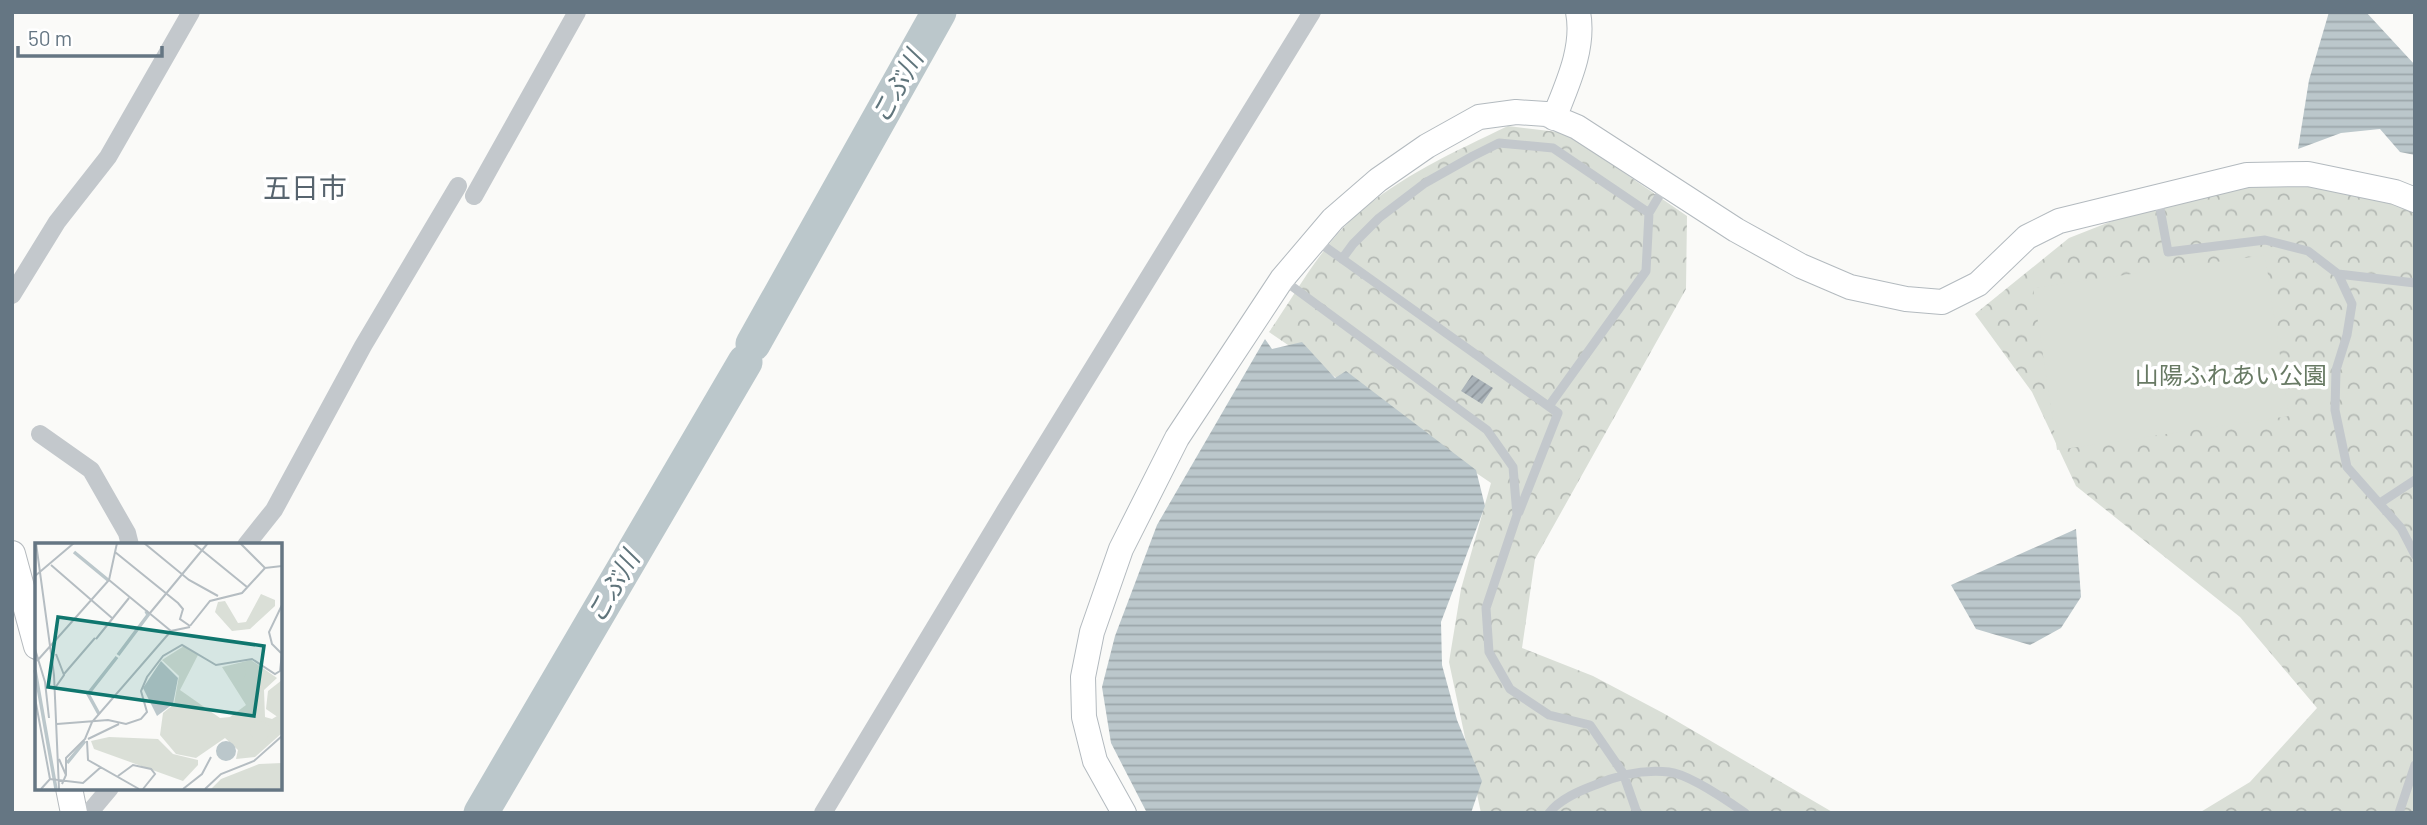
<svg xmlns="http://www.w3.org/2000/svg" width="2427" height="825" viewBox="0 0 2427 825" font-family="Barlow,'Noto Sans JP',sans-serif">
<defs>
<pattern id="park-crowns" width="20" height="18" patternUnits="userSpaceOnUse" patternTransform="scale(1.75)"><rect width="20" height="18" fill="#dadfd7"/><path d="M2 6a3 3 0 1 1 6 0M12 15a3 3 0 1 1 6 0" fill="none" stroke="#b4b9b4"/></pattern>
<pattern id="water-rules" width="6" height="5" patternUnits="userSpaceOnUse" patternTransform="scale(1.75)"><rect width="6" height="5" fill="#bbc7cb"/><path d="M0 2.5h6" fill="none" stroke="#9ca6aa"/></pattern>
<pattern id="building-hatch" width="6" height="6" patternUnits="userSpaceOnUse" patternTransform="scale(1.75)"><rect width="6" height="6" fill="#aab3b9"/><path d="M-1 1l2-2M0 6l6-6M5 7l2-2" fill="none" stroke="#8e969c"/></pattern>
</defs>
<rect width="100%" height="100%" fill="#fafaf8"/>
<path fill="url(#park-crowns)" d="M1508 126 1566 133 1687 216 1686 289 1535 559 1522 648 1593 676 1663 713 1834 813H1481L1449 662 1461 589 1491 483 1269 332C1296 293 1320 248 1355 216 1400 176 1454 152 1508 126Z
M2234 186H2304L2363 195 2415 210V813H2199L2250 782 2317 708 2240 617 2076 486 2032 392 1975 314 2069 238 2140 210Z"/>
<path fill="#dadfd7" d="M2265 255 2289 416 2057 450 2033 288Z"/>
<path fill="url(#water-rules)" d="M2329 12H2366L2415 65V155L2400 152 2380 129 2341 133 2298 149 2309 80Z
M1265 339 1272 349 1302 342 1335 378 1346 371 1476 470 1485 506 1441 622 1442 665 1457 720 1482 781 1471 813H1147L1111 743 1102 687 1115 636 1157 525Z
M2076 529 2081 597 2061 628 2030 645 1976 629 1951 585Z"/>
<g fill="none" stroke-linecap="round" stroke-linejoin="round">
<path stroke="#bbc7cb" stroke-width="35" d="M753 344 939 12
M481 813 745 362"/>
</g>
<path fill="url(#building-hatch)" d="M1472 375 1493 388 1482 404 1461 391Z"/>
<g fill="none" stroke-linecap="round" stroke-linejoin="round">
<defs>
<path id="secondary" d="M1554 118C1567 85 1585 48 1578 12
M1124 813 1095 761 1084 717 1083 677 1092 632 1121 549 1177 438 1282 279 1333 219 1378 180 1427 146 1479 117 1516 112 1546 114 1577 127 1736 230 1801 266 1850 287 1906 299 1942 302 1978 284 2027 237 2059 221 2247 175 2308 174 2395 192 2415 200"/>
<path id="primary" d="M12 554 37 646
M69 788 74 813"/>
</defs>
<use href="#secondary" stroke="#b3babf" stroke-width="26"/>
<use href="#primary" stroke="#b5babe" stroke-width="28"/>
<path stroke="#c3c8cc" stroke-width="9" d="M2158 198 2168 252 2265 240 2308 251 2338 274 2352 304 2347 335 2336 370 2335 410 2347 467 2401 528 2415 555
M1649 213 1665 186
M1317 241 1558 413 1519 512
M1342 259 1353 244 1379 218 1425 183 1473 156 1499 143 1553 148 1649 213 1646 271 1549 406
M2338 274 2415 283
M1282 279 1487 430 1513 467 1517 515 1486 608 1489 652 1510 689 1549 715 1590 725 1623 773 1637 813
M2380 503 2415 480
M1549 813C1560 799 1579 791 1595 785 1618 775 1643 769 1669 772 1688 774 1728 801 1745 813
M2399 813 2415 765"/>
<path stroke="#c3c8cc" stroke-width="18" d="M474 196 577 12
M12 295 57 222 108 157 191 12
M40 434 91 470 127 533 130 545
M246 545 274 510 363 346 458 186
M89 813 110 788
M823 813 1005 511 1312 12"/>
<use href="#secondary" stroke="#fff" stroke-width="24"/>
<use href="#primary" stroke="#fff" stroke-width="26"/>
</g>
<g text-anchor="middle" stroke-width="7" stroke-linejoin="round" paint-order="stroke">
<g font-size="24" fill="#687a64" stroke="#fff">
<text x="2231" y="384">山陽ふれあい公園</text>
</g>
<g font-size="26" font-style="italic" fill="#60757c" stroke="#fff">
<text transform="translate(897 87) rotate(-61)" y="9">こぶ川</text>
<text transform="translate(613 587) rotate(-60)" y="9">こぶ川</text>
</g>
<g font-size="28" fill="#57646e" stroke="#fff">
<text x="305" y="198">五日市</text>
</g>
</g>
<g transform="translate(35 543)">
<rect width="247" height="247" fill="#fafaf8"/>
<path d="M226 51 240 57V63L215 86 197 88 180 69 183 59 190 58 203 80 211 79ZM247 137V177L231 166 233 148ZM74 194 123 196 138 211 163 217V222L148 238 59 206 56 198ZM247 220V245L176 246 186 236 224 221Z" fill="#dadfd7"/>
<path d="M149 103 163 112 145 147 185 175 195 174 211 162 187 124 216 117 242 135 229 147 230 174 237 176 247 170V190L220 214 201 216 203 207 190 195 161 215 141 211 125 192 128 170 139 161 144 133 127 117Z" fill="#dadfd7"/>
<path d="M193 130a9 9 0 1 1 18 0a9 9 0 1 1-18 0ZM215 188a10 10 0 1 1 20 0a10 10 0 1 1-20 0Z" fill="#dadfd7"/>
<path d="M126 118 143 135 138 161 122 173 108 145ZM181 208a10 10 0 1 1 20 0a10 10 0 1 1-20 0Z" fill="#bbc7cb"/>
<path fill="none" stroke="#bbc7cb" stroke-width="3.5" d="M39 9 73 37M83 112 113 72 111 68M0 127 21 246M64 171 53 151 82 114M32 220 50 198"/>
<path fill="none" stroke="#b5bdc2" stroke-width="2" d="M1 0 19 132 24 246M109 0 154 37 183 53M158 0 212 44M205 0 230 25 247 23M80 9 143 60 148 66 145 76 155 83M16 22 77 75M0 33 39 0M74 37 136 88M115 70 173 0M155 83 175 58 207 50 230 25M61 96 94 55M0 106 10 139 14 175M246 110 237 101 234 89 247 62M2 118 74 37 82 0M29 131 60 95M20 145 29 132 21 111M0 155 15 236M22 181 73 177 91 181 106 176 112 169 106 148 112 134 128 113 147 102 181 122 217 116 240 131 245 128 247 110M53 196 84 181M52 198 53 217 104 246M24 216 31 232 27 241M31 232V215L50 196 57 179 136 88 155 84M83 233 98 222 116 226 120 231 108 246M6 246 15 236 48 240 66 224M148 246 167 231 176 214M170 246 186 231 219 218 247 193"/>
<path fill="#0f766e" fill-opacity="0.15" stroke="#0f766e" stroke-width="3.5" d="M23 74 229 103 219 173 13 144Z"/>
<rect width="247" height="247" fill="none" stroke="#657683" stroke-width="3.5"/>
</g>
<rect width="2427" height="825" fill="none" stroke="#657683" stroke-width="28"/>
<path d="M18 46v10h144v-10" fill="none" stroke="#657683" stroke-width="3.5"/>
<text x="28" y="46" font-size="21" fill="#657683" stroke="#ffffff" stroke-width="5" paint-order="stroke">50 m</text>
</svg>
